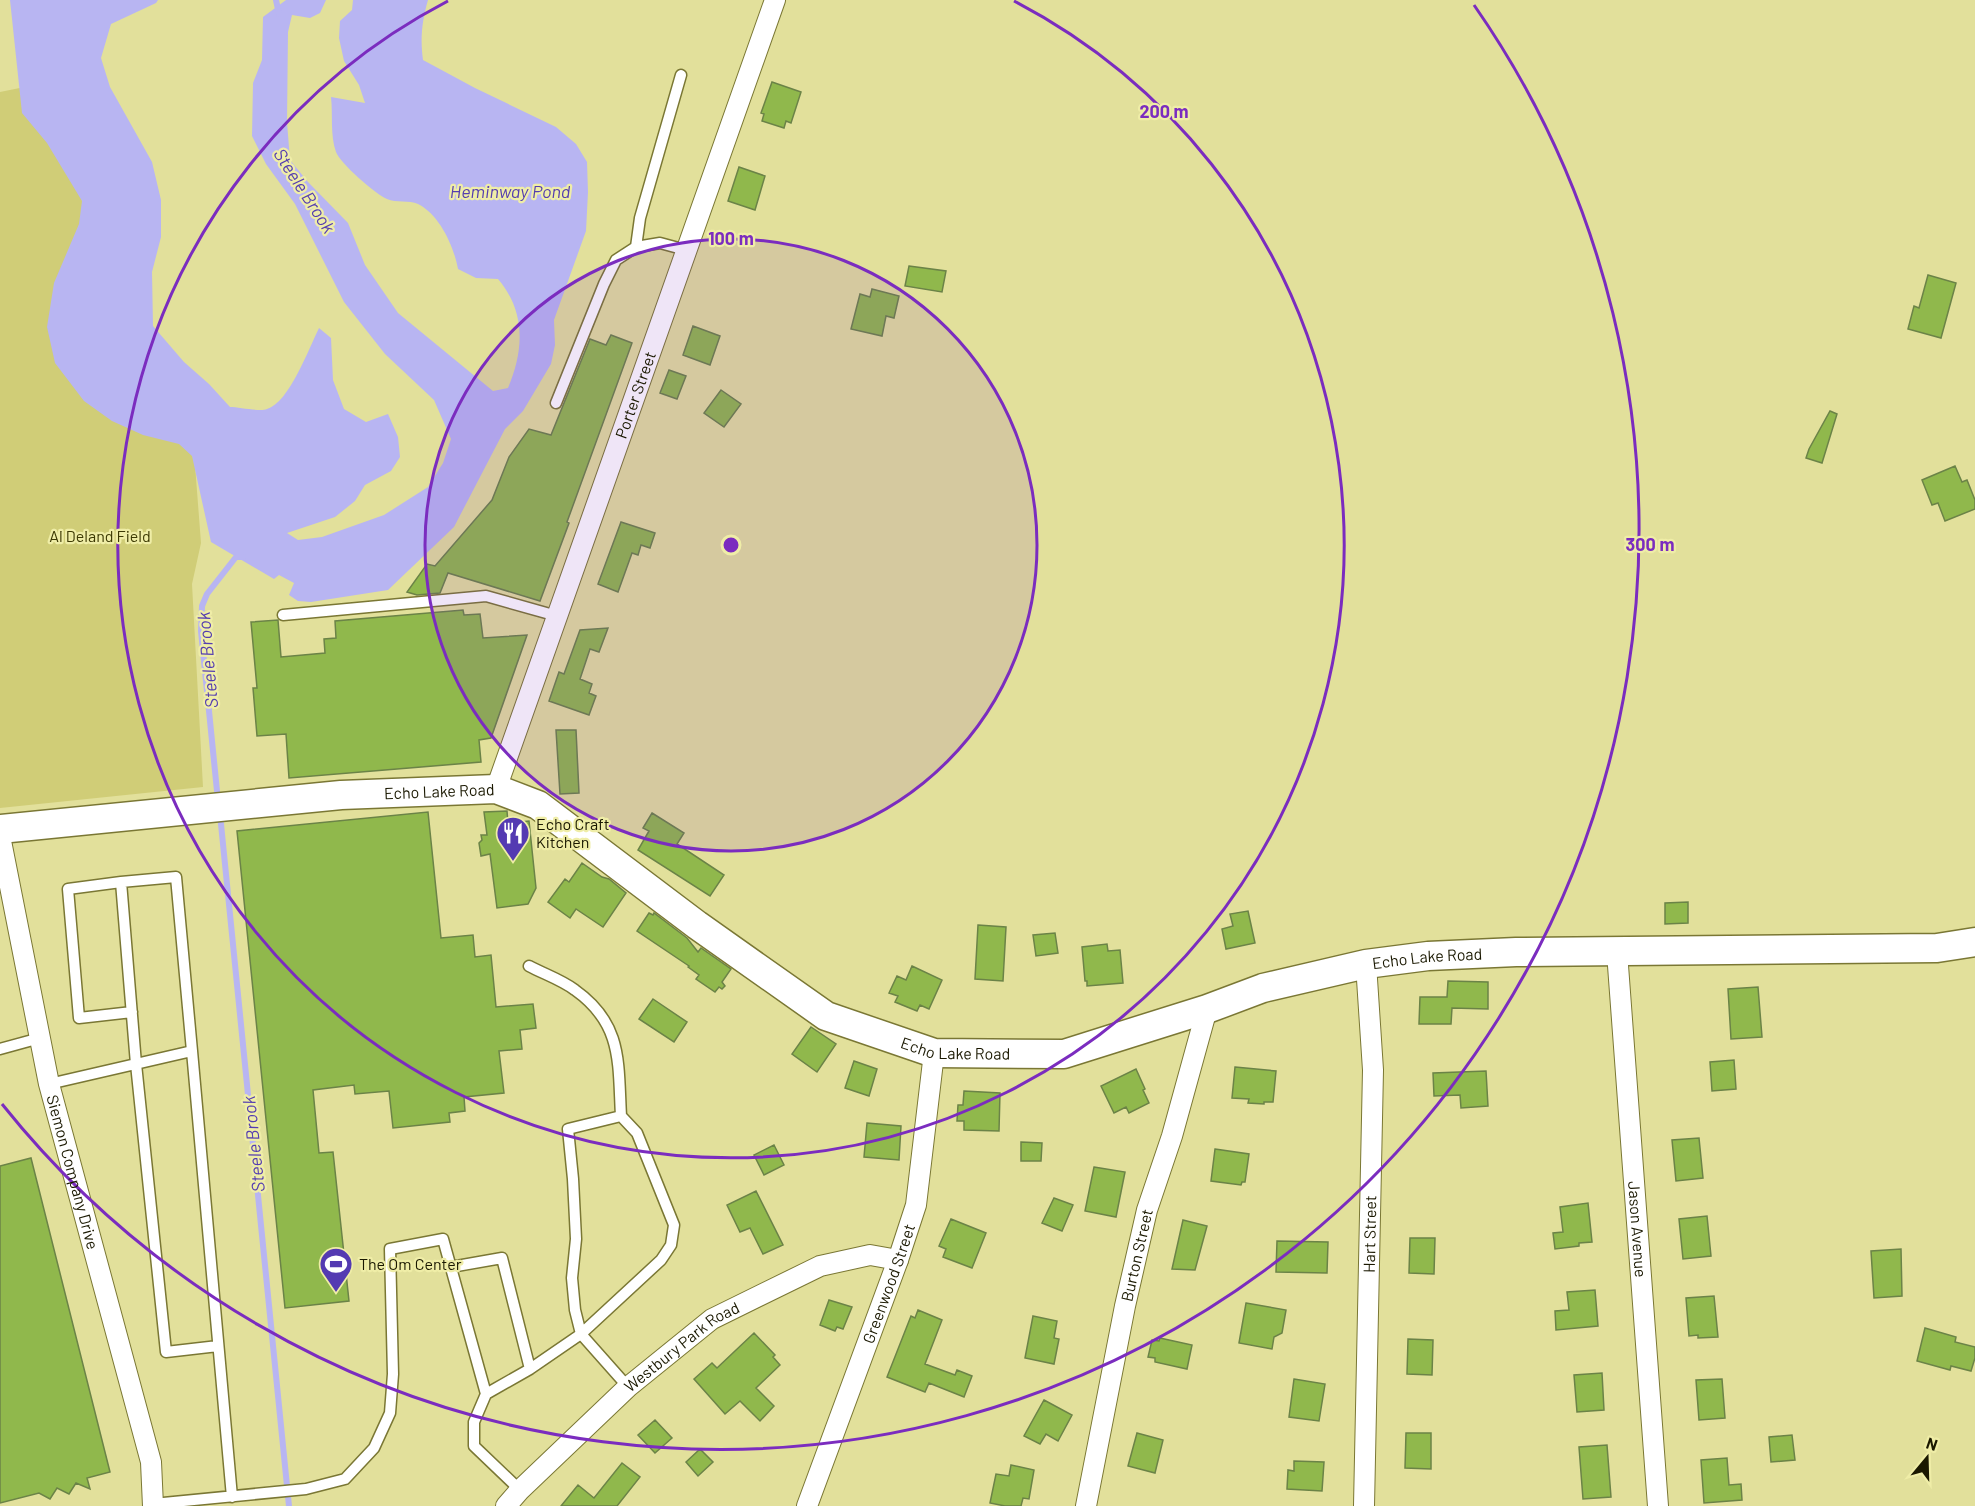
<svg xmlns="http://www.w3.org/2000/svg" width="1975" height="1506" viewBox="0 0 1975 1506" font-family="Barlow,sans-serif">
<rect width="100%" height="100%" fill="#e2e09b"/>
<path fill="#d0cd77" d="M64 79 112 259 193 439 201 543 192 584 203 787 0 808V92Z"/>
<path fill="#b8b5f2" d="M10 0H158L156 3 111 24 101 58 110 87 152 162 161 200V237L152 272 153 326 184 362 209 384 230 407C239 407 260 412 267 409 289 403 309 348 319 328L331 338 333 380 344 409 366 422 388 414 398 437 400 457 391 471 365 485 355 501 335 517 287 533 298 540 322 537 384 515 428 487 443 463 451 439 434 400 385 354 344 302 295 204 266 164 252 136 253 83 262 60 263 17 286 0H326L320 13 310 18 292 15 288 32 287 122 290 160 308 182 348 223 365 265 398 313 493 391 508 388C524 350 526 312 498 279L476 278 458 269C454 247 440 215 418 204 409 200 396 203 387 199 375 194 340 163 336 152 330 135 333 115 331 97L365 103 359 85 344 61 339 38 340 21 352 10 353 0H428C422 21 420 38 423 60L475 88 556 127 576 144 587 162 588 192 586 231 554 320 555 345 551 364 523 411 505 429 454 527 388 590 311 602 298 601 289 595 294 583 279 575 274 579 211 542 192 456 179 444 143 435 112 421 84 401 55 363 47 327 54 283 79 224 82 201 47 143 22 113Z"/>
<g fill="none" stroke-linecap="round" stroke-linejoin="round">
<path stroke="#b8b5f2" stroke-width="6" d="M276 0 279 14
M218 801 201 631 202 606 207 594 236 557H243
M220 814 289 1506"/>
</g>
<path fill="#90b84c" stroke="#6b8347" stroke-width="1.5" d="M772 82 801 92 791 123 786 121 784 128 762 121 764 114 761 113Z
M739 167 765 176 755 210 728 201Z
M909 266 946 271 942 292 905 286Z
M1928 275 1956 283 1941 338 1908 329 1914 306 1919 308Z
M872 289 899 296 894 318 886 316 882 336 851 329 860 294 870 297Z
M693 326 720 336 710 365 683 355Z
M611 335 632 343 567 522 569 523 540 601 448 573 440 593 417 595 407 592 427 564 435 566 492 500 509 457 529 429 551 435 590 339 606 345Z
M669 370 686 376 677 399 660 393Z
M721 390 741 404 724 427 704 413Z
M1830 411 1837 414 1822 463 1806 458 1809 449Z
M1955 466 1962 482 1967 480 1975 500V509L1945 521 1938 503 1932 505 1922 480Z
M621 522 655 533 650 548 641 545 638 555 632 553 618 592 598 584Z
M463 610 464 615 480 614 483 638 527 635 491 738 479 740 481 762 289 778 286 734 257 736 253 688H257L251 622 278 620 281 657 325 653 324 639 336 638 335 621Z
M608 628 599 652 590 649 580 679 592 684 589 693 596 696 589 715 549 701 559 672 564 674 580 630Z
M556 730H576L579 793 560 794Z
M507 811 508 823 529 821 536 888 528 904 497 908 490 854 481 856 479 843 482 840 481 835H487L484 812Z
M428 812 441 938 473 935 475 957 491 955 496 1007 533 1004 536 1028 520 1030 522 1049 499 1051 504 1093 464 1097 465 1111 449 1113 450 1122 393 1128 389 1091 355 1094 354 1085 313 1090 319 1153 333 1152 349 1301 285 1308 237 831Z
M652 813 684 833 677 844 724 875 710 896 638 850 649 831 643 828Z
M582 863 602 877 609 879 626 893 603 927 576 909 570 918 548 902 565 879 569 882Z
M1688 902V923L1665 924V903Z
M1248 911 1255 943 1226 949 1222 929 1233 926 1230 914Z
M649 913 653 915 654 913 687 938 698 952 701 948 731 969 722 982 725 986 722 989 719 987 715 992 696 979 699 975 688 967 689 966 637 931Z
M978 925 1006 927 1003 981 975 979Z
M1055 933 1058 953 1036 956 1033 935Z
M1107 944 1108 951 1120 950 1123 983 1087 986V981H1085L1082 947Z
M912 966 942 980 929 1009 920 1005 917 1011 895 1002 898 996 889 993 897 976 906 980Z
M1448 981 1488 982V1009L1452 1008 1451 1024H1419L1420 997H1447Z
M1758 987 1762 1037 1731 1039 1728 989Z
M653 999 687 1022 674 1042 639 1019Z
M811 1027 836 1044 817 1072 792 1054Z
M1734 1060 1736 1089 1712 1091 1710 1062Z
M854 1061 877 1069 869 1096 845 1088Z
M1235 1067 1276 1071 1273 1102H1264V1104L1248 1103 1249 1099 1232 1098Z
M1136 1069 1145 1089 1143 1090 1149 1103 1129 1113 1126 1107 1114 1113 1101 1086Z
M1486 1071 1488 1106 1461 1108 1460 1095 1434 1096 1433 1073Z
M964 1091 1000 1093 999 1131 964 1130V1121H957L958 1105H963Z
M867 1123 901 1126 899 1160 864 1157Z
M1699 1138 1703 1178 1676 1181 1672 1140Z
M1021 1142 1042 1143 1041 1161H1021Z
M774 1145 784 1165 764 1175 754 1155Z
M1215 1149 1249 1154 1245 1182H1242L1241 1185 1211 1181Z
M31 1158 110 1472 87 1478 90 1489 76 1483 69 1494 57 1488 50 1499 39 1493 0 1503V1166Z
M1094 1167 1125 1172 1116 1217 1085 1211Z
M756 1191 783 1245 763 1254 750 1228 740 1232 727 1205Z
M1054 1198 1073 1205 1062 1231 1042 1223Z
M1588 1203 1592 1242 1579 1243V1246L1555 1249 1553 1233 1563 1232 1560 1207Z
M1707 1216 1711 1256 1683 1259 1679 1219Z
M951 1219 986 1233 972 1268 943 1257 946 1249 939 1246Z
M1183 1220 1207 1226 1195 1270 1172 1269Z
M1410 1238H1435L1434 1274 1409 1273Z
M1277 1241 1328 1242 1327 1273 1276 1272Z
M1901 1249 1902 1296 1874 1298 1871 1251Z
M1595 1290 1598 1326 1556 1330 1555 1311 1569 1310 1567 1292Z
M1714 1296 1718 1337 1698 1338V1335L1689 1336 1686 1298Z
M829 1300 852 1307 843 1329 837 1327 835 1331 820 1325Z
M1246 1303 1286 1310 1282 1333 1274 1337 1272 1349 1239 1343Z
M918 1310 942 1320 925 1364 955 1375 957 1370 972 1376 964 1397 929 1383 925 1392 887 1377 911 1316 915 1318Z
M1033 1316 1057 1321 1054 1338 1059 1339 1054 1364 1025 1358Z
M1925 1328 1956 1337 1955 1342 1975 1347V1358L1971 1371 1951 1366 1950 1370 1917 1361Z
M754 1333 775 1355 773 1357 780 1365 756 1388 774 1406 760 1421 740 1401 725 1414 694 1379 712 1363 717 1368Z
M1160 1338 1192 1345 1187 1369 1155 1362V1358L1148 1357 1152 1340 1159 1341Z
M1408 1339 1433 1340 1432 1375 1407 1374Z
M1602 1373 1604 1410 1577 1412 1574 1375Z
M1294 1379 1325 1384 1319 1421 1289 1417Z
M1722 1379 1725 1418 1699 1420 1696 1380Z
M1044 1400 1072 1415 1058 1441 1046 1434 1040 1444 1024 1436Z
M655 1420 672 1438 655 1453 638 1435Z
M1137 1433 1163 1440 1155 1473 1128 1466Z
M1406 1433H1431V1469L1405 1468Z
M1792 1435 1795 1460 1771 1462 1769 1437Z
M1607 1445 1611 1497 1583 1499 1579 1447Z
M700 1449 713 1462 698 1476 686 1462Z
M1727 1458 1729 1485 1741 1484 1742 1500 1704 1503 1701 1460Z
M1294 1461 1324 1462 1322 1491 1287 1489 1288 1470 1294 1471Z
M622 1463 640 1477 617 1506H561L578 1485 594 1498Z
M1011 1465 1034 1470 1029 1499 1023 1498 1021 1506H1005L990 1503 996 1474 1009 1476Z"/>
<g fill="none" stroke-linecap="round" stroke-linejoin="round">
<defs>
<path id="service" d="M636 247 640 218 681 75
M556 403 604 284 616 260 636 247 660 243 686 250
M283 615 486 596 557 616
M121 882 68 889 79 1018 132 1012
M529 966C544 974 562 980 575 990 623 1024 618 1063 621 1116
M0 1049 40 1038
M192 1051 176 877 121 882 136 1064 166 1352 218 1346
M49 1084 192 1051 232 1497
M621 1116 637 1133 674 1225 671 1245 661 1260 581 1334 575 1310 572 1278 576 1239 573 1179 568 1129Z
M451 1267 502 1258 530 1369
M486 1394 530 1369 581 1334 628 1387
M153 1504 306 1489 345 1479 374 1448 390 1413 393 1374 390 1249 443 1239 486 1394 474 1422V1446L520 1490"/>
<g id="minor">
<path id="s1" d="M496 789 775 0"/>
<path id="s2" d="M0 836 49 1084 151 1462 153 1506"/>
<path id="s3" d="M1617 952 1658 1506"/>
<path id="s4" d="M506 1506 520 1490 628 1387 712 1319 820 1266 870 1255 898 1260"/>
<path id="s5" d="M807 1506 898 1260 916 1205 934 1053"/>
<path id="s6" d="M1086 1506 1125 1306 1147 1210 1172 1136 1207 1009"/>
<path id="s7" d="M1364 1506 1373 1070 1366 964"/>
</g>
<g id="secondary">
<path id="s8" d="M0 829 341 795 496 789 538 805 697 925 826 1016 934 1053 1064 1054 1207 1009 1263 988 1366 964 1428 956 1516 952 1937 948 1975 942"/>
</g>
</defs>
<use href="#service" stroke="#7a7734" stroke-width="13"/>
<use href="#minor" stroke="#7a7734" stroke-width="22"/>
<use href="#secondary" stroke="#7a7734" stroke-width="31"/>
<use href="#service" stroke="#fff" stroke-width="10"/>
<use href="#minor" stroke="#fff" stroke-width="20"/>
<use href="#secondary" stroke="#fff" stroke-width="28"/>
</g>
<circle cx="731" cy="545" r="306" fill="#7b2cbf" fill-opacity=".12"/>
<g fill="none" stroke="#7b2cbf" stroke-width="3">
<circle cx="731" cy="545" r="306"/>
<path d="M1014 1A613 613 0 1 1 448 1"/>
<path d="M1474 5A919 919 0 0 1 2 1104"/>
</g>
<defs>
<symbol id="restaurant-pin" viewBox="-11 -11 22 30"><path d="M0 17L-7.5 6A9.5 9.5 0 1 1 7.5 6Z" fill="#543ab2" stroke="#efeda7"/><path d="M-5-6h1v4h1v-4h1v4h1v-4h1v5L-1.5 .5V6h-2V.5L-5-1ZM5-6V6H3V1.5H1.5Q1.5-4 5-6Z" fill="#fff"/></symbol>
<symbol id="stadium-pin" viewBox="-11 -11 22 30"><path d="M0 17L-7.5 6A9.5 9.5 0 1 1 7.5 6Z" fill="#543ab2" stroke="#efeda7"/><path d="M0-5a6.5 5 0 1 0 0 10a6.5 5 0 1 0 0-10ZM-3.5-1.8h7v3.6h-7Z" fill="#fff"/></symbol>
</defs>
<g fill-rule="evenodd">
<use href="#restaurant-pin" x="494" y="814" width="38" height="52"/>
<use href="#stadium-pin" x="317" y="1245" width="38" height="52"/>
</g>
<g text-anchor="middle" stroke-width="4.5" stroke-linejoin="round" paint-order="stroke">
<g font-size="16" fill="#1a1800" stroke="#efeda7">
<text dy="6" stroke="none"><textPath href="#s1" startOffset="418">Porter Street</textPath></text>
<text dy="6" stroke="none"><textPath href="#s8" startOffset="441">Echo Lake Road</textPath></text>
<text dy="6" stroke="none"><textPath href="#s8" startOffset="1521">Echo Lake Road</textPath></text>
<text dy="6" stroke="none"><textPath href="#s8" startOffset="1035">Echo Lake Road</textPath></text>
<text dy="6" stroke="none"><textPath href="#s2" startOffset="344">Siemon Company Drive</textPath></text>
<text dy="6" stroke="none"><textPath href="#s3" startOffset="278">Jason Avenue</textPath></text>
<text dy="6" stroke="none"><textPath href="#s7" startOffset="272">Hart Street</textPath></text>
<text dy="6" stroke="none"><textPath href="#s6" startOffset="256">Burton Street</textPath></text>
<text dy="6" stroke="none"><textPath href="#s5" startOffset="237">Greenwood Street</textPath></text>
<text dy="6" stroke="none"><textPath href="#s4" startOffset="238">Westbury Park Road</textPath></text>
</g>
<g font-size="16" fill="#3c3903" stroke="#efeda7">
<text x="100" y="542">Al Deland Field</text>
</g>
<g font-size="16" fill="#1a1800" stroke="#efeda7" text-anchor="start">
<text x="536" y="830">Echo Craft<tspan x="536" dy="18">Kitchen</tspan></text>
<text x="359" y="1270">The Om Center</text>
</g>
<g font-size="18" font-style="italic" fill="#543db0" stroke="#efeda7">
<text transform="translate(304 191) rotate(57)" y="6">Steele Brook</text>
<text x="510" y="198">Heminway Pond</text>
<text transform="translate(208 660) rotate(-95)" y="6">Steele Brook</text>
<text transform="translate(254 1144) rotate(-96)" y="6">Steele Brook</text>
</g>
</g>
<circle cx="731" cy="545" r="9" fill="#7b2cbf" stroke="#efeda7" stroke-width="3"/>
<g font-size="18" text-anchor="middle" font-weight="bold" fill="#7b2cbf" stroke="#efeda7" stroke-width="4.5" stroke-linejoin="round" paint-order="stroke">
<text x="1164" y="118">200 m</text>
<text x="731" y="245">100 m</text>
<text x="1650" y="551">300 m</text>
</g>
<g transform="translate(1927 1458) rotate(19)" stroke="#efeda7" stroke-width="4.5" paint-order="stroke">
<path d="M0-4.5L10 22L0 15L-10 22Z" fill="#1a1800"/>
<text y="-9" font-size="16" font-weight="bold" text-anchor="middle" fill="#1a1800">N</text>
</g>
</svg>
